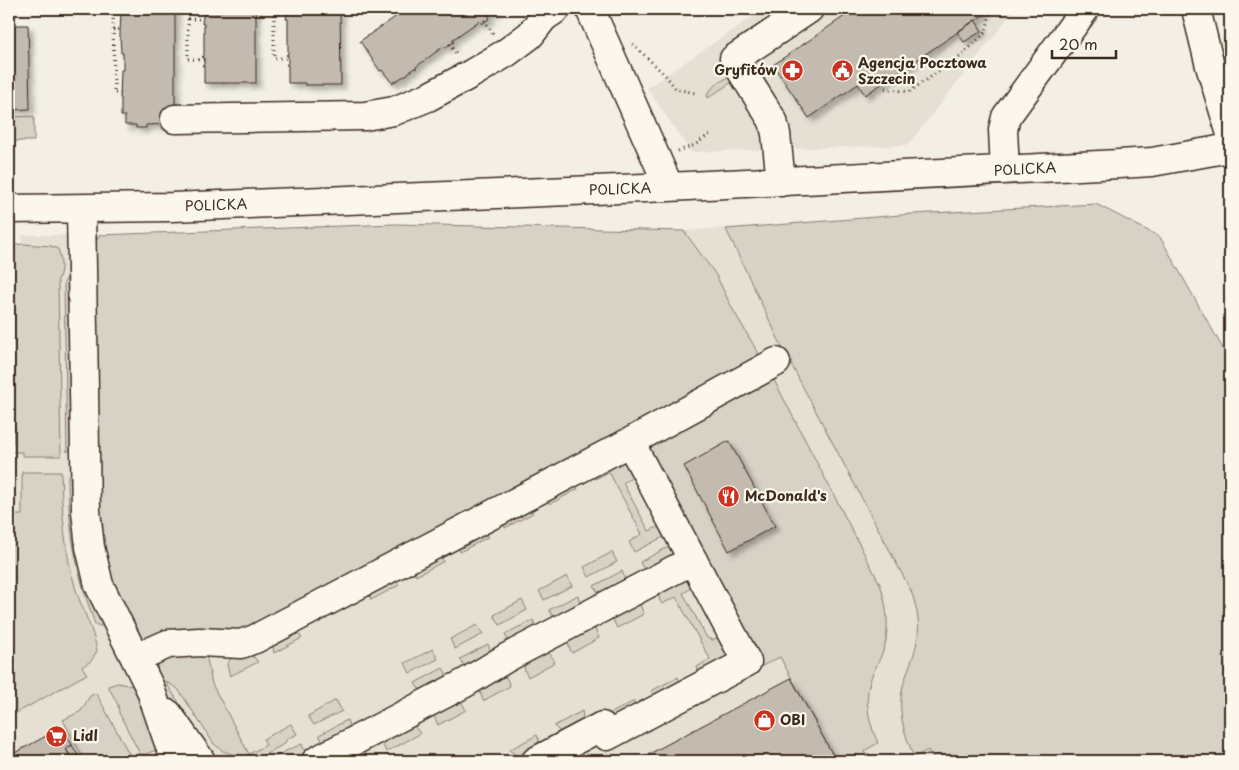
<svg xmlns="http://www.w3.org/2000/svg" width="1239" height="770" viewBox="0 0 1239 770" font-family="'Playpen Sans',sans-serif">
<defs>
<filter id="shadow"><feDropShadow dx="4.5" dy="4.5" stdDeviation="2.5" flood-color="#0004"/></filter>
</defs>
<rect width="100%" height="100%" fill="#f3efe4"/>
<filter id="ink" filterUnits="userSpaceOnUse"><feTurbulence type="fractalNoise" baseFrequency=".02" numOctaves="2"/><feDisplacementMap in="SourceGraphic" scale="10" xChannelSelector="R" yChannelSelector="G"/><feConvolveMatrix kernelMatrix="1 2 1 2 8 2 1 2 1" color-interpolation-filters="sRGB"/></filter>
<g filter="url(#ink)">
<path fill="#e5dfd4" d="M764 9H1015L908 145 691 152 647 88Z
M395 224 684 231 767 225 1027 761H9V711L22 515H9V245L23 244 22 235H99Z"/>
<path fill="#d8d1c6" stroke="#8a7e72" d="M731 77 735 80 708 98 707 95C711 87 722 79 731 77Z
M34 116V141H10L9 117Z
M1096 204 1160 237 1230 361V761H934L928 750 914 757C906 738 899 718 901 698 902 686 906 676 910 665 921 636 921 619 911 591L784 351 726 229 913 214Z
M395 224 684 231 716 275 732 308 775 382 880 584C886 603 889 620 886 640 884 652 878 662 873 673 863 696 868 721 878 743L864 751 869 761H836L780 657 762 666 632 427 249 632 149 640 135 635 120 607 102 545 98 511 94 247 99 235Z
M23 244 51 246 58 249C61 257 63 271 58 279L61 456H22V452H9V444H13L14 426H9V245Z
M68 252 72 448 67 452 64 282 68 277Z
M619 460 629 465 637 475 623 483 649 531 664 524 669 534 634 552 629 542 642 534 609 472 595 479 593 474Z
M22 472H61C62 512 64 551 76 590 82 610 94 630 97 651L91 661 82 667 87 674 9 717V515H22Z
M68 475 73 481 95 605 103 625 100 626 95 624C76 572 68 530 68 475Z
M574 484 578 489 550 504 548 498Z
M529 508 533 513 505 528 504 522Z
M484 532 488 537 460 552 459 546Z
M674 544 675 553 673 558 647 569 643 568 640 562Z
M612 552 617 562 589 577 584 567Z
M439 556 444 561 416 576 414 570Z
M622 571 625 579 624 583 602 594 597 591 594 586Z
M683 575 696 586 683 593 707 638 713 640 723 634 728 652 725 659 704 673 698 670 697 667 710 659 676 597 662 604 660 601 658 592Z
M567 576 572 586 544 600 539 591Z
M395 580 399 585 371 600 369 594Z
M578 595 580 603 579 607 557 618 552 615 549 610Z
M522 600 527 610 500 625 494 615Z
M636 603 640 605 644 614 617 628 613 620V616Z
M533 620 536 627 513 642 507 639 505 634Z
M477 625 483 634 455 649 450 639Z
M591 627 595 629 599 638 572 653 569 647 568 640Z
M295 632 298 633 302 638 274 653 273 647 274 643Z
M488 644 491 652 468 667 463 664 460 659Z
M433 649 438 659 410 673 405 663Z
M547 652 550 654 555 662 528 677 525 671 524 664Z
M203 654 207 659 212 684 249 754 266 745 263 739 291 724 297 734 287 739 284 744 257 759 249 760 223 751 214 744 178 689 165 681 195 728 193 735 161 686 156 672 159 662 166 656Z
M248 655 254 657 258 662 230 676 227 665C230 655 239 656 248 655Z
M443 668 446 673 445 680 425 691 418 688 415 683Z
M502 676 506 677 510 686 483 701 479 688Z
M678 677 680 683 656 696 651 691Z
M118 683 132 686 138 693 164 747 146 754H140L119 713 118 705 108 686Z
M96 693 133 761H85L63 720 81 711 90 696Z
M336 700 342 711 314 725 308 716Z
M457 700 461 701 466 710 438 725 434 716V712Z
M634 701 636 707 614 722 606 716Z
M582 711 583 717 580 723 562 732 559 731 554 726Z
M347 720 350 728 327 743 322 740 319 735Z
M414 725 420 734 386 752 383 745 384 740Z
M537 735 539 741 535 747 518 756 509 750Z
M302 744 305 752C302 758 301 759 295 761H267L288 750Z
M361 752 365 753 369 761H340Z"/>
<path fill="#c3bbb0" stroke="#3b2a1e" filter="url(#shadow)" d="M121 9H175V124L146 125V128H136V125H125V116H121V98H120L121 70H123V53H121L120 35Z
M204 9H256V83H204V66H202L204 65V57H202L204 56V24H202Z
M286 9H340L341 85H305V83H288V65H286L288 63V55H286L288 54V19H286L288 9Z
M407 9H498L488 15 490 18 482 24 479 21 452 40 454 42 446 47V48L444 46 416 67V69L414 68 408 73V74L392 83 382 70 380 71 360 41Z
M855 9H983L986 13 865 95 858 84 809 118 773 65Z
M975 20 982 31 964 42 957 32Z
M9 25H28L30 109 9 110Z
M729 441 775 526 729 551 684 466Z
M791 678 836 761H636Z
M63 727 72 745 66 749 73 761H9V756Z
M72 745 81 761H73L66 749Z"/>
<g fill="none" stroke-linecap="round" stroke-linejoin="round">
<defs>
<path id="minor" d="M590 9 669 187
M1196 9 1210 66 1230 131
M175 119 365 116 394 111 428 97 471 74 506 53 530 35 544 17 556 9
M1005 170 1003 130 1006 117 1085 9
M781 182 776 134 773 121 734 59 809 9
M9 209 172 207 669 187 1119 164 1152 162 1230 148
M81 209 86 511 90 547 99 585 150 688 175 761
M630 442 776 362
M135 658 168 644 199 642 241 644 255 639 630 442 747 662 607 736 602 726 536 761
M168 714 201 761
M316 761 465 683 508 657 693 560"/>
</defs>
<use href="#minor" stroke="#3b2a1e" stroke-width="31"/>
<path stroke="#3b2a1e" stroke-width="3" stroke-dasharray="1 4" stroke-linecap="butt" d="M113 9 114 93H121
M188 9V59L204 60
M274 9V58H288
M274 14 288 13
M188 19H203
M484 20 494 35
M113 30 121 29
M449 44 458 56
M633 44 666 76 676 89 695 93
M885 88 909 92 961 56 986 32 991 9
M678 151 695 145 710 134"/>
<use href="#minor" stroke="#fbf7ec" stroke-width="28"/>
</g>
</g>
<defs>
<symbol id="pharmacy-disc" viewBox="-11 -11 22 22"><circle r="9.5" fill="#c8321e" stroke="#fbf7ec"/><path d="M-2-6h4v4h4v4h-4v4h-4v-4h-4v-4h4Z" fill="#fff"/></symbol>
<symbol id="civic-disc" viewBox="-11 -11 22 22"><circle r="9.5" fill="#c8321e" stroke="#fbf7ec"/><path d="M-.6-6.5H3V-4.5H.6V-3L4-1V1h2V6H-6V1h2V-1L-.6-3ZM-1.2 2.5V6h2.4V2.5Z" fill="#fff"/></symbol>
<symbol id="restaurant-disc" viewBox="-11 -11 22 22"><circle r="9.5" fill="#c8321e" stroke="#fbf7ec"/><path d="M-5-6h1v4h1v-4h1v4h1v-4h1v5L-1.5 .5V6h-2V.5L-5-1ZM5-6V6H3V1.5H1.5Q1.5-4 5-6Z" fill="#fff"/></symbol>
<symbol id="shop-disc" viewBox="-11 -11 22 22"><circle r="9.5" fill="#c8321e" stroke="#fbf7ec"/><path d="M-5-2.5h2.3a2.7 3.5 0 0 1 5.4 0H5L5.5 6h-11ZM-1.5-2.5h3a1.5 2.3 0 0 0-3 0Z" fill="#fff"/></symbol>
<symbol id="supermarket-disc" viewBox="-11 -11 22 22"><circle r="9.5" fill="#c8321e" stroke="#fbf7ec"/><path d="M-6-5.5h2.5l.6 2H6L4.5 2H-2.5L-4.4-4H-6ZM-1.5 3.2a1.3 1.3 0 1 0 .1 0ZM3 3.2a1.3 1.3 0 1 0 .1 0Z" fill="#fff"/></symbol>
</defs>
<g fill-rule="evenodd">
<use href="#pharmacy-disc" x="780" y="58" width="25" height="25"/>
<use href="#civic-disc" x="830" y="58" width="25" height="25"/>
<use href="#restaurant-disc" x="716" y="484" width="25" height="25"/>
<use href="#shop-disc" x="752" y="708" width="25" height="25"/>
<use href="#supermarket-disc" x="44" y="724" width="25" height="25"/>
</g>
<g text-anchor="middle" stroke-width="4.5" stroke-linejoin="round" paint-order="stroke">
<g font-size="14" font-weight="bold" fill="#3b2a1e" stroke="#fbf7ec" text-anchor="start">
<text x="858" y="68">Agencja Pocztowa<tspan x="858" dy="16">Szczecin</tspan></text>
<text x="777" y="75" text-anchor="end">Gryfitów</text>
<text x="745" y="501">McDonald's</text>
<text x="780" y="725">OBI</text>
<text x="73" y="741">Lidl</text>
</g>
<g font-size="14" fill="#3b2a1e" stroke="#fbf7ec">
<text transform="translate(1025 169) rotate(-3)" y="5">POLICKA</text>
<text transform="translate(620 189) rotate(-2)" y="5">POLICKA</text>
<text transform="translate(216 205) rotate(-2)" y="5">POLICKA</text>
</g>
</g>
<rect width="1239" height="770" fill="none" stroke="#fbf7ec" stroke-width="30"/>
<rect x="15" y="15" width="1209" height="740" fill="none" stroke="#3b2a1e" stroke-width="2" filter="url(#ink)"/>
<path d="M1052 50v8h64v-8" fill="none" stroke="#3b2a1e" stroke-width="2.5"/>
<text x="1059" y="50" font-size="15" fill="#3b2a1e" stroke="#fbf7ec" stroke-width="4" paint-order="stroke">20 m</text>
</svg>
